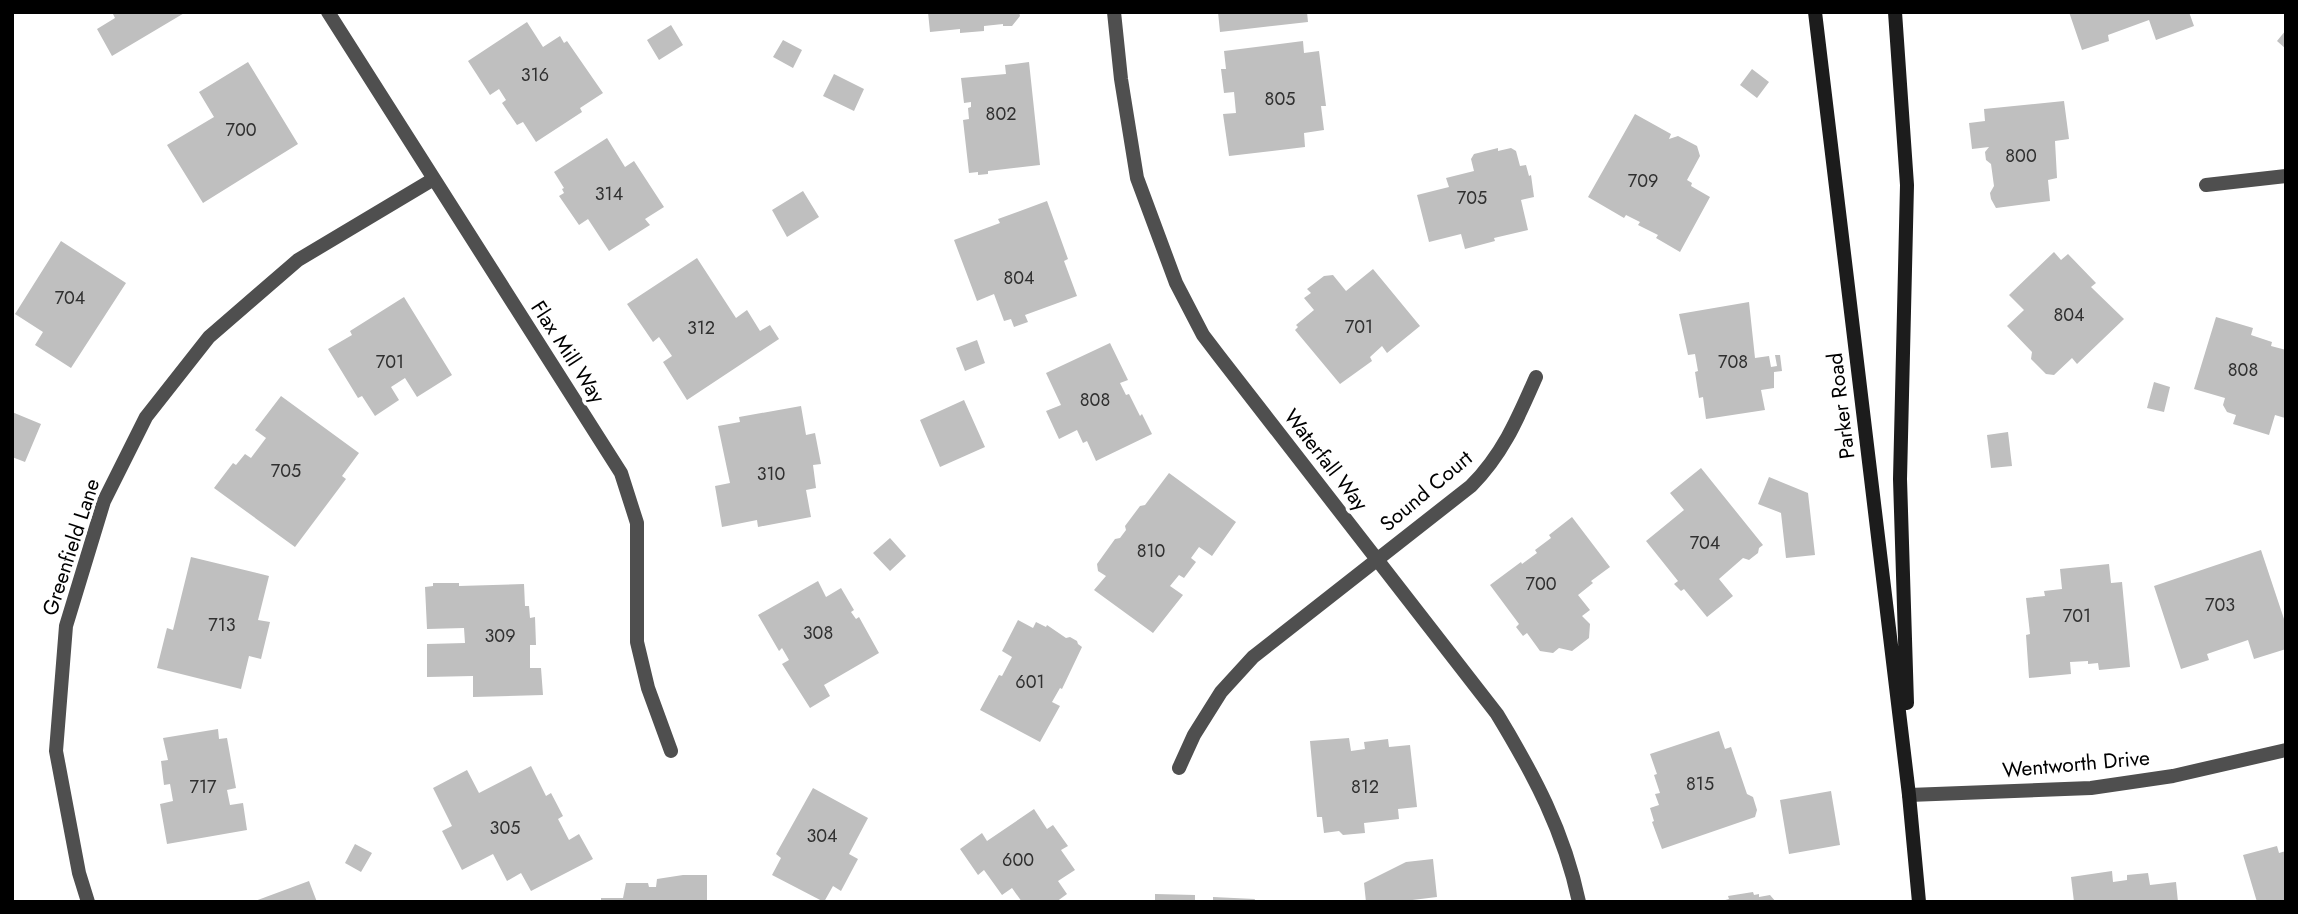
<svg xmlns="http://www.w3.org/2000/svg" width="2298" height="914" viewBox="0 0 2298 914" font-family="Jost,sans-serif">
<rect width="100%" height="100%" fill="#fff"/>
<path fill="#bfbfbf" d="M112 12H186L112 56 97 29 115 18Z
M928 12H1019L1020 16 1012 26H1003V24L984 26V31L960 33V29L930 32Z
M1218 12H1307L1308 22 1220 32Z
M2069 12H2189L2194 26 2156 40 2149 20 2108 35 2109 41 2082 50Z
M527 22 543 47 560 36 564 43 567 41 603 93 580 108 582 112 536 142 523 122 517 125 502 103 506 100 499 89 490 95 468 61Z
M671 25 683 45 659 60 647 40Z
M2286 30V49L2277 41Z
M783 40 802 50 793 68 773 57Z
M1303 41 1304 53 1319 51 1326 106H1321L1324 130 1304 133 1305 147 1229 156 1223 114 1236 113 1234 92 1224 93 1221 69H1226L1224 51Z
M248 62 298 144 203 203 167 145 214 117 199 92Z
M1029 62 1040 165 988 171V174L978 175V172L969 173 963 120 969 119 968 108 971 107V102L964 103 961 78 1006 74 1005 65Z
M1752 69 1769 82 1757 98 1740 85Z
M834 74 864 89 854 111 823 96Z
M2064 101 2069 139 2055 141 2057 178 2048 180 2050 201 1996 208 1991 199 1990 193 1994 186 1991 164 1986 160 1985 152 1989 147 1972 149 1969 123 1985 121 1984 109Z
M1635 114 1671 134 1669 139 1678 136 1697 146 1700 156 1687 180 1692 183 1691 186 1710 197 1680 252 1656 238 1658 235 1638 225 1640 222 1626 215 1624 218 1588 197Z
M607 138 625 167 634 161 664 207 645 219 650 225 609 251 588 219 579 225 559 196 564 193 562 189 564 188 554 172Z
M1498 148V151L1511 148 1516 151 1520 166 1526 165 1529 176 1531 175 1534 197 1521 200 1528 230 1494 238 1495 241 1465 249 1461 234 1429 242 1417 195 1449 187 1446 178 1474 171 1471 159 1474 154Z
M803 191 819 217 787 237 772 210Z
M1047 201 1068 259 1064 261 1077 296 1025 315 1028 322 1014 327 1011 319 1004 321 994 294 977 301 954 240 1000 223 998 219Z
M61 241 126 283 71 368 35 345 43 332 15 314Z
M2054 252 2061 260 2068 254 2096 283 2091 287 2124 319 2077 364 2072 358 2054 375 2046 374 2031 359 2032 352 2007 326 2024 310 2009 295Z
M697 258 736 318 747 310 760 331 770 325 779 339 687 400 663 362 672 356 659 337 653 342 627 304Z
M1373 269 1420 326 1387 353 1382 346 1370 357 1372 361 1340 384 1295 330 1298 327 1296 325 1314 310 1304 298 1311 293 1307 289 1324 276 1333 275 1346 291Z
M404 297 452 375 417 397 405 378 391 387 399 400 375 416 362 396 358 398 328 349 352 335 350 331Z
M1749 302 1755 358 1769 356 1771 367 1777 366 1775 355H1780L1782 371 1774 372V388L1761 390 1765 410 1706 419 1703 397 1699 398 1695 372 1698 371 1695 354 1688 355 1679 314Z
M2216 317 2253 328 2251 335 2272 342 2271 346 2286 350V415L2285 418 2275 415 2269 435 2233 424 2236 415 2227 412 2223 405 2225 398 2194 389Z
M977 340 985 363 965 371 956 348Z
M1110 343 1128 380 1120 383 1126 395 1129 394 1140 416 1142 414 1152 434 1096 461 1087 441 1083 443 1077 430 1059 439 1046 411 1061 405 1046 373Z
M2154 382 2170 387 2164 412 2147 408Z
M281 396 359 453 342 476 346 479 295 547 214 488 233 463 236 465 245 454 251 458 266 438 255 430Z
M964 400 985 447 940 467 920 420Z
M801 406 806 435 815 433 821 464 813 465 816 488 806 490 811 517 758 527 757 520 722 527 715 486 730 483 718 426 740 422 739 417Z
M12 412 41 424 25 462 12 457Z
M2008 432 2012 466 1991 468 1987 435Z
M1701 468 1763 545 1759 548 1758 553 1749 560 1743 558 1719 579 1733 596 1707 617 1684 589 1681 591 1674 584 1678 581 1646 541 1684 510 1670 493Z
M1169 473 1236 522 1212 556 1199 547 1191 558 1196 562 1184 578 1179 575 1170 586 1183 595 1153 633 1094 590 1106 576 1098 571 1097 564 1115 539 1120 538 1126 530 1125 526 1140 506 1145 505Z
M1769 477 1808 493 1815 555 1786 558 1781 513 1758 504Z
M1572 517 1610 567 1591 581 1593 583 1578 595 1590 610 1582 616 1590 624 1589 638 1572 651 1559 648 1553 653 1540 651 1527 633 1523 636 1516 627 1519 624 1490 585 1521 562 1522 564 1537 553 1535 550 1551 538 1549 535Z
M890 538 906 556 890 571 873 553Z
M2261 550 2286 625V649L2254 659 2248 640 2207 654 2209 660 2181 669 2154 586Z
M191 557 269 576 258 620 270 622 261 659 249 656 241 689 157 668 167 628 173 630Z
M2109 564 2111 583 2122 582 2130 667 2099 670 2098 663 2088 664V661L2070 662 2071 674 2029 678 2026 635 2030 634 2026 598 2045 596 2044 591 2062 589 2060 569Z
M818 581 826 597 841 588 854 610 851 612 856 619 859 617 879 653 824 685 830 696 810 708 782 664 789 660 782 648 779 651 758 615Z
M433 583H459V586L524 584 525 606H529L530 618 535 617 536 645H530V668H541L543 695 473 697V676L427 677V644L465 643 464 628 427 629 425 587 433 586Z
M1018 620 1033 628 1036 622 1046 627 1047 625 1066 638 1070 637 1077 641 1078 644 1082 647 1062 689 1060 688 1052 702 1060 706 1040 742 980 710 999 675 1002 676 1012 657 1002 651Z
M218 729 219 739 227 738 236 788 227 790 230 805 243 803 247 830 167 844 160 804 173 801 170 784 164 785 161 761 168 760 163 738Z
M1719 731 1725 749 1731 747 1747 794 1753 797 1757 810 1755 817 1662 849 1652 822 1654 821 1650 808 1659 805 1655 794 1660 793 1654 775 1657 774 1650 754Z
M1349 738 1351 751 1365 749 1364 742 1388 739 1389 747 1410 745 1417 807 1398 809 1399 819 1364 823 1365 833 1343 835 1339 831 1324 833 1322 817H1317L1310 741Z
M531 766 546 796 551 793 563 816 558 819 569 840 579 834 593 859 531 891 521 873 507 881 493 854 462 870 442 831 452 826 433 788 467 770 479 793Z
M813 788 868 818 849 854 858 859 841 891 833 886 824 902 772 875 781 858 776 854Z
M1831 791 1840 845 1789 854 1780 800Z
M1034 809 1047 829 1053 825 1068 846 1061 850 1075 870 1058 881 1067 894 1056 902H1022L1012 888 1002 895 984 870 978 875 960 849 982 833 987 841Z
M355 844 372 853 361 872 345 863Z
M2277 846 2279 853 2286 851V902H2257L2243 855Z
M1433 859 1437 897 1396 902H1366L1364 883 1406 862Z
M2112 871 2113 882 2127 880V875L2148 873 2150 885 2176 882 2178 902H2074L2071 877Z
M683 875H707V901L601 902V898H623L626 883H648L649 887H656L657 879Z
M309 881 317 902H255V901Z
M1753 892 1754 895 1759 894V897L1770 895 1776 902H1718L1729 899 1728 896Z
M1155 894 1195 895V902H1155Z
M1213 897 1255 899 1254 902H1213Z"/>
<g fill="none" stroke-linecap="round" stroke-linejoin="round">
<path stroke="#4f4f4f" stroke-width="14" d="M328 12 621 473 637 523V642L648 688 671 751
M1114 12 1121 79 1137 178 1176 283 1203 335 1219 356 1497 714C1534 775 1564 831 1579 902
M2206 185 2286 176
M1179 768 1194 735 1221 692 1253 657 1471 486C1503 454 1518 418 1536 377
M1909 795 2091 788 2173 776 2286 750
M88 902 79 873 56 751 66 626 104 501 146 417 209 337 298 260 432 180"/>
<path stroke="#1c1c1c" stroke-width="14" d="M1815 12 1909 795 1919 902
M1895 12 1907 185 1900 479 1907 703"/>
</g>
<g text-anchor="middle" stroke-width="7" stroke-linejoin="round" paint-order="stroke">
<g font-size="18" fill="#303030">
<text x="535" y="81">316</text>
<text x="1280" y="105">805</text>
<text x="1001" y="120">802</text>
<text x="241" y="136">700</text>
<text x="2021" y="162">800</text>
<text x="1643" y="187">709</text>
<text x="609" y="200">314</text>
<text x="1472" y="204">705</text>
<text x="1019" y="284">804</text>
<text x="70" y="304">704</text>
<text x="2069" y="321">804</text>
<text x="1359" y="333">701</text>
<text x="701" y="334">312</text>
<text x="390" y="368">701</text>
<text x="1733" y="368">708</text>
<text x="2243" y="376">808</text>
<text x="1095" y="406">808</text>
<text x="286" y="477">705</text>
<text x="771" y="480">310</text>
<text x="1705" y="549">704</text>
<text x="1151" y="557">810</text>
<text x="1541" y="590">700</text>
<text x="2220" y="611">703</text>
<text x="2077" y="622">701</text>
<text x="222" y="631">713</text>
<text x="818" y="639">308</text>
<text x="500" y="642">309</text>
<text x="1030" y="688">601</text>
<text x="1700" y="790">815</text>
<text x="203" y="793">717</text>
<text x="1365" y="793">812</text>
<text x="505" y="834">305</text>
<text x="822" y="842">304</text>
<text x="1018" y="866">600</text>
</g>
<g font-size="21" fill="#000" stroke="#fff">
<text transform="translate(568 352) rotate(57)" y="7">Flax Mill Way</text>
<text transform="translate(1841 406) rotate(-97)" y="7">Parker Road</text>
<text transform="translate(1326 460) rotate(52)" y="7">Waterfall Way</text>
<text transform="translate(1426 491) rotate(-40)" y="7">Sound Court</text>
<text transform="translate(71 547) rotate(-72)" y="7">Greenfield Lane</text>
<text transform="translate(2076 764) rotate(-5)" y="7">Wentworth Drive</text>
</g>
</g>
<rect width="2298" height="914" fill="none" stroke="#000000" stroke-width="28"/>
</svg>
